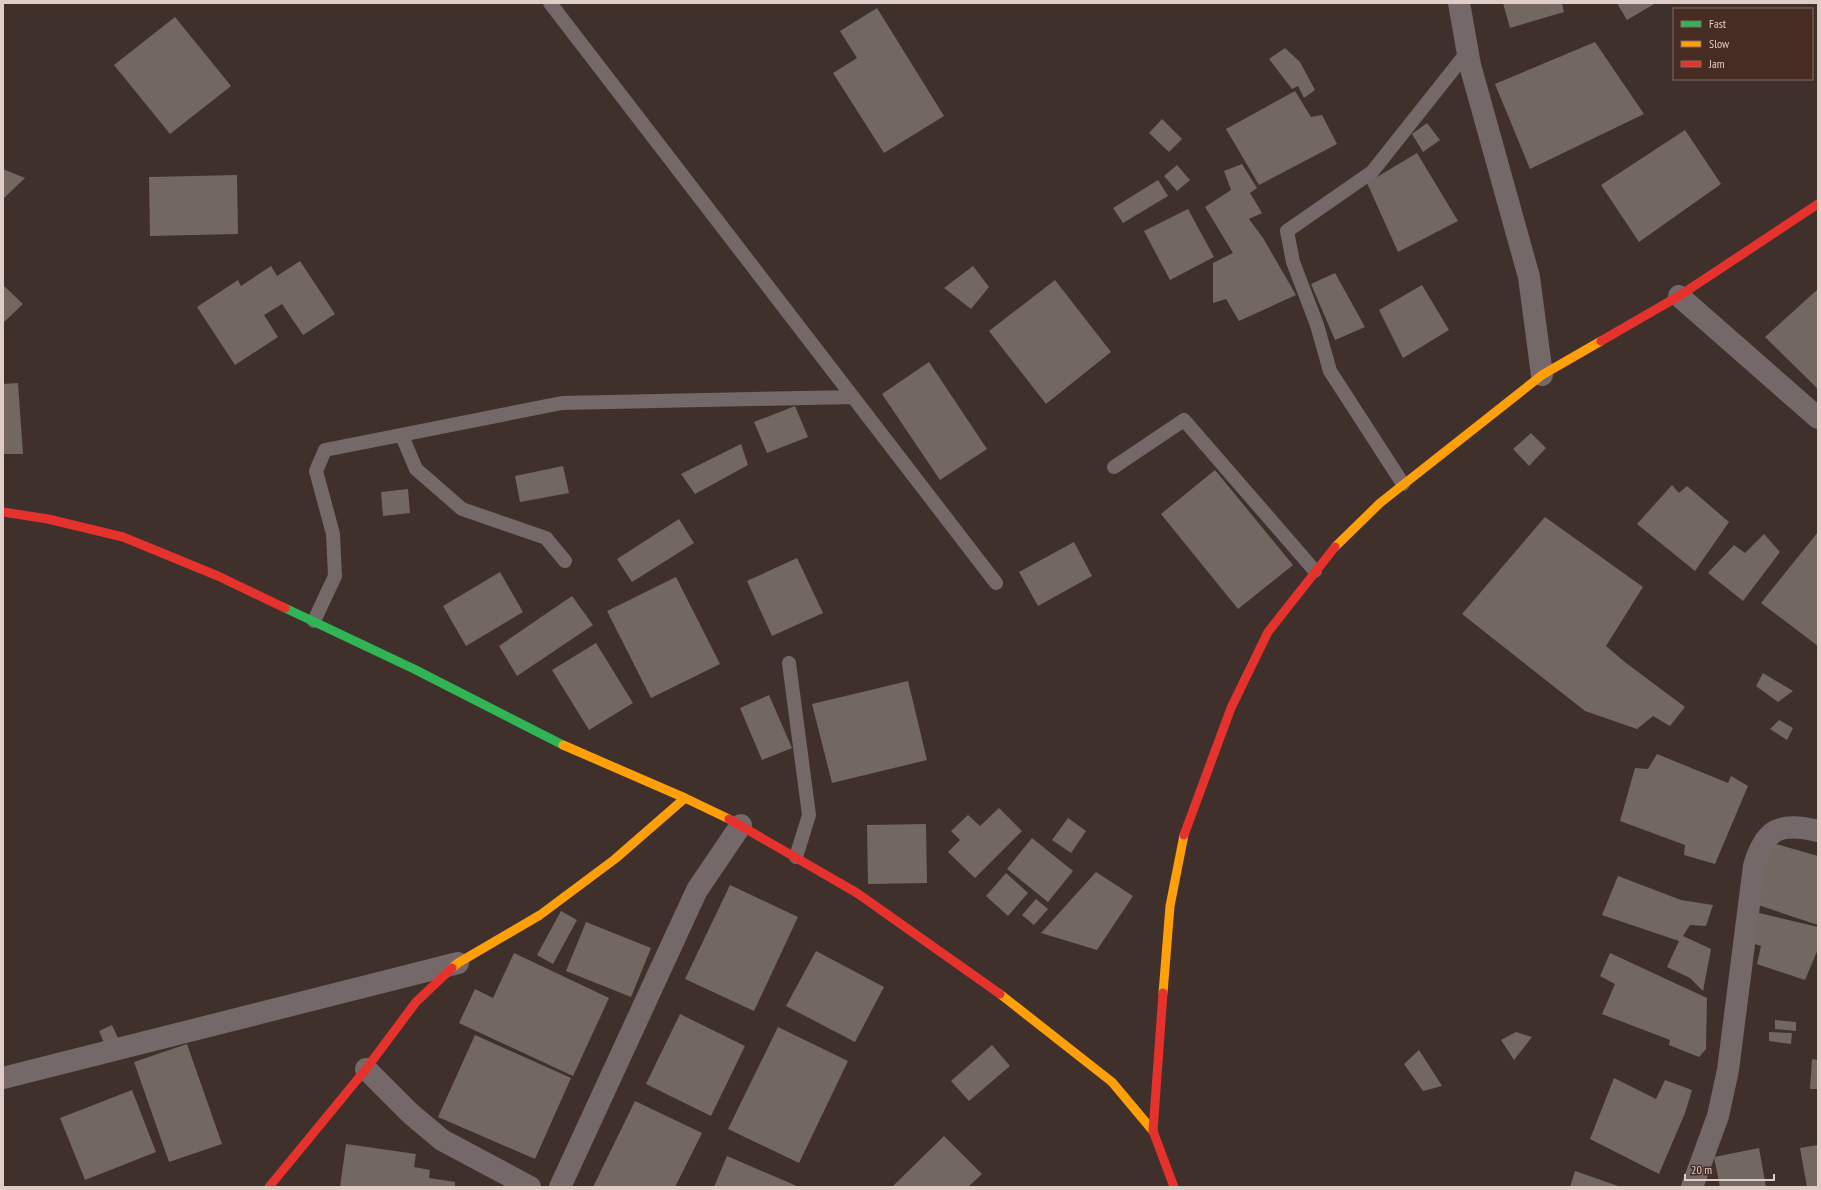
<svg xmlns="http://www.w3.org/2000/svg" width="1821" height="1190" viewBox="0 0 1821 1190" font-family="'PT Sans Narrow',sans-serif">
<rect width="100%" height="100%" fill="#3f302c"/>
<path fill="#736761" d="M1503 3H1562L1564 12 1510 28Z
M1617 3H1656L1627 20Z
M877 8 944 116 884 153 833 73 857 58 840 31Z
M175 17 231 86 170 134 114 65Z
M1595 42 1644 114 1530 169 1495 84Z
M1285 48 1300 62 1315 90 1304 98 1298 86 1292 89 1269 59Z
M1295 91 1311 117 1322 115 1337 144 1259 185 1226 129Z
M1162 119 1182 139 1169 152 1149 133Z
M1427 123 1440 140 1423 152 1412 134Z
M1685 130 1721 184 1639 242 1601 185Z
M1417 153 1458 221 1398 252 1367 183Z
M1242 164 1257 188 1250 193 1262 213 1249 219 1263 238 1296 295 1239 321 1226 299 1213 303V263L1233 253 1205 207 1231 190 1224 171Z
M1177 165 1190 180 1177 191 1164 176Z
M3 169 25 178 3 199Z
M237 175 238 234 150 236 149 177Z
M1158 180 1168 196 1123 223 1113 208Z
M1188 209 1214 257 1170 280 1144 231Z
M300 261 335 314 303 335 282 304 264 315 278 337 235 365 197 307 238 280 241 286 271 266 277 276Z
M973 266 989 287 971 309 944 288Z
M1335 273 1365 327 1335 340 1311 284Z
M1055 280 1111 352 1046 404 989 331Z
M3 285 23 304 3 323Z
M1422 285 1449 330 1403 358 1379 310Z
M1818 289V389L1765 337Z
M929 362 987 449 940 480 882 394Z
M18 383 23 454H3V384Z
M795 406 808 437 767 453 754 422Z
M1531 433 1546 448 1529 466 1513 449Z
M741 444 748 465 695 494 681 474Z
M563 466 569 493 520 502 515 476Z
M1215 470 1293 565 1238 609 1161 514Z
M1672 485 1679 493 1687 486 1729 522 1695 571 1637 524Z
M408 489 410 513 383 516 381 492Z
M1545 517 1643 587 1606 646 1626 663 1685 707 1670 726 1653 716 1637 729 1585 711 1462 614Z
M679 519 694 543 632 582 617 559Z
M1818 532V646L1761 603Z
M1764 534 1780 552 1743 601 1708 573 1734 545 1745 553Z
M1074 542 1092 576 1038 606 1019 572Z
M797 558 823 613 772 636 747 581Z
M500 572 523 612 466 646 443 606Z
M676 577 720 664 651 698 607 611Z
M572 596 593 625 517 676 499 646Z
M596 643 633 703 589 730 552 670Z
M1763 673 1793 691 1778 702 1756 686Z
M908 681 927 760 832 783 812 704Z
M769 695 792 748 762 760 740 708Z
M1779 720 1793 728 1787 740 1770 729Z
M1657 754 1728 783 1731 776 1748 786 1715 864 1684 855 1685 845 1620 821 1635 768 1648 769Z
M999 808 1022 831 975 878 948 852 960 840 951 831 968 815 980 826Z
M1068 818 1086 831 1071 853 1052 840Z
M926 824 927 883 868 884 867 825Z
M1032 838 1073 871 1048 902 1007 869Z
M1769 842 1818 856V925L1755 904Z
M1096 872 1133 896 1097 950 1041 933Z
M1006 873 1028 893 1008 916 986 896Z
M1618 876 1681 900 1713 905 1706 926 1690 925 1683 936 1711 949 1703 991 1690 978 1667 967 1679 941 1602 915Z
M730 885 798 917 754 1011 685 979Z
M1036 899 1048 909 1034 925 1022 915Z
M561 911 577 920 553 964 537 955Z
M1751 911 1818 927V949L1805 980 1757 964 1761 946 1752 943Z
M586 922 651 948 631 997 566 971Z
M816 951 884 987 855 1042 786 1006Z
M514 953 609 998 573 1076 459 1023 475 989 493 998Z
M1610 953 1707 998 1706 1049 1699 1057 1669 1045 1670 1040 1602 1014 1615 984 1600 976Z
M680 1014 745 1046 711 1116 646 1084Z
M1775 1020 1796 1022V1031L1775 1029Z
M112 1025 118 1038 105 1045 99 1031Z
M778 1027 848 1061 799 1163 728 1129Z
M1516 1032 1532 1037 1514 1060 1501 1040Z
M1769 1032 1792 1033 1791 1044 1769 1041Z
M475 1035 571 1078 535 1159 438 1117Z
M187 1044 222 1144 169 1162 134 1062Z
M992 1045 1010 1066 969 1101 951 1081Z
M1419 1050 1442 1086 1423 1091 1404 1064Z
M1812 1059 1818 1060V1089H1810Z
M1614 1078 1656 1099 1665 1080 1692 1090 1685 1113 1659 1174 1590 1139Z
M132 1090 156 1152 85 1180 60 1118Z
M635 1101 702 1133 675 1187H593Z
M944 1136 982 1174 968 1187H892Z
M346 1144 416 1154 414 1167 430 1170 429 1178 455 1182V1187H340Z
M1818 1145V1187H1807L1800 1148Z
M1759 1148 1766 1187H1720L1714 1157Z
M727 1156 799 1187H714Z
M1575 1171 1621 1187H1570Z"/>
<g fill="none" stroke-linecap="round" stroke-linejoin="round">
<path stroke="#746868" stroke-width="14" d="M550 3 996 583
M402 436 416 469 462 509 546 538 565 561
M1114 467 1184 420 1315 571
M1403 484 1330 371 1317 325 1293 262 1287 231 1372 172 1468 51
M314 621 335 576 333 534 316 471 325 450 562 403 853 397
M789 663 809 815 796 857"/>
<path stroke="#746868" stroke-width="22" d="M1459 3 1470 65 1529 277 1542 375
M1679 296 1818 418
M366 1069 411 1114 442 1140 530 1187
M3 1078 458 963
M560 1187 697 890 741 825
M1692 1187 1718 1116 1728 1070 1754 866C1765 828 1780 822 1818 831"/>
<path stroke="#30b455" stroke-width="9" d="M285 608 414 669 563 745"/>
<path stroke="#ff9f0a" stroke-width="9" d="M1335 547 1380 503 1542 375 1601 341
M563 745 685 798 729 819
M452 968 458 963 540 915 615 859 685 798
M1163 993 1170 906 1184 835
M1000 994 1112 1082 1153 1131"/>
<path stroke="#e5322d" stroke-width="9" d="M1601 341 1679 296 1818 204
M3 512 48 519 123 537 218 576 285 608
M729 819 857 893 1000 994
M1184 835 1231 708 1268 632 1335 547
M1163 993 1153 1131 1174 1187
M269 1187 366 1069 416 1002 452 968"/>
</g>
<rect width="1821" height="1190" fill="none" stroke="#dfcdc7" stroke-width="8"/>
<rect x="1673" y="8" width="140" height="72" fill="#472c24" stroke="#846c65"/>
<rect x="1681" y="21" width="20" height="6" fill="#30b455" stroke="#846c65"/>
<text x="1709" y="28" font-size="12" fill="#dfcdc7">Fast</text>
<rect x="1681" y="41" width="20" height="6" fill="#ff9f0a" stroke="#846c65"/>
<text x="1709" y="48" font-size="12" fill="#dfcdc7">Slow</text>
<rect x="1681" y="61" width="20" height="6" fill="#e5322d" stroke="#846c65"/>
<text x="1709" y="68" font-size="12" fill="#dfcdc7">Jam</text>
<path d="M1685 1174v6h89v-6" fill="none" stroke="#dfcdc7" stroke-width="2"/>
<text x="1691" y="1174" font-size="12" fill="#dfcdc7" stroke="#472c24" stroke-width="3" paint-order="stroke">20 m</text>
</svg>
